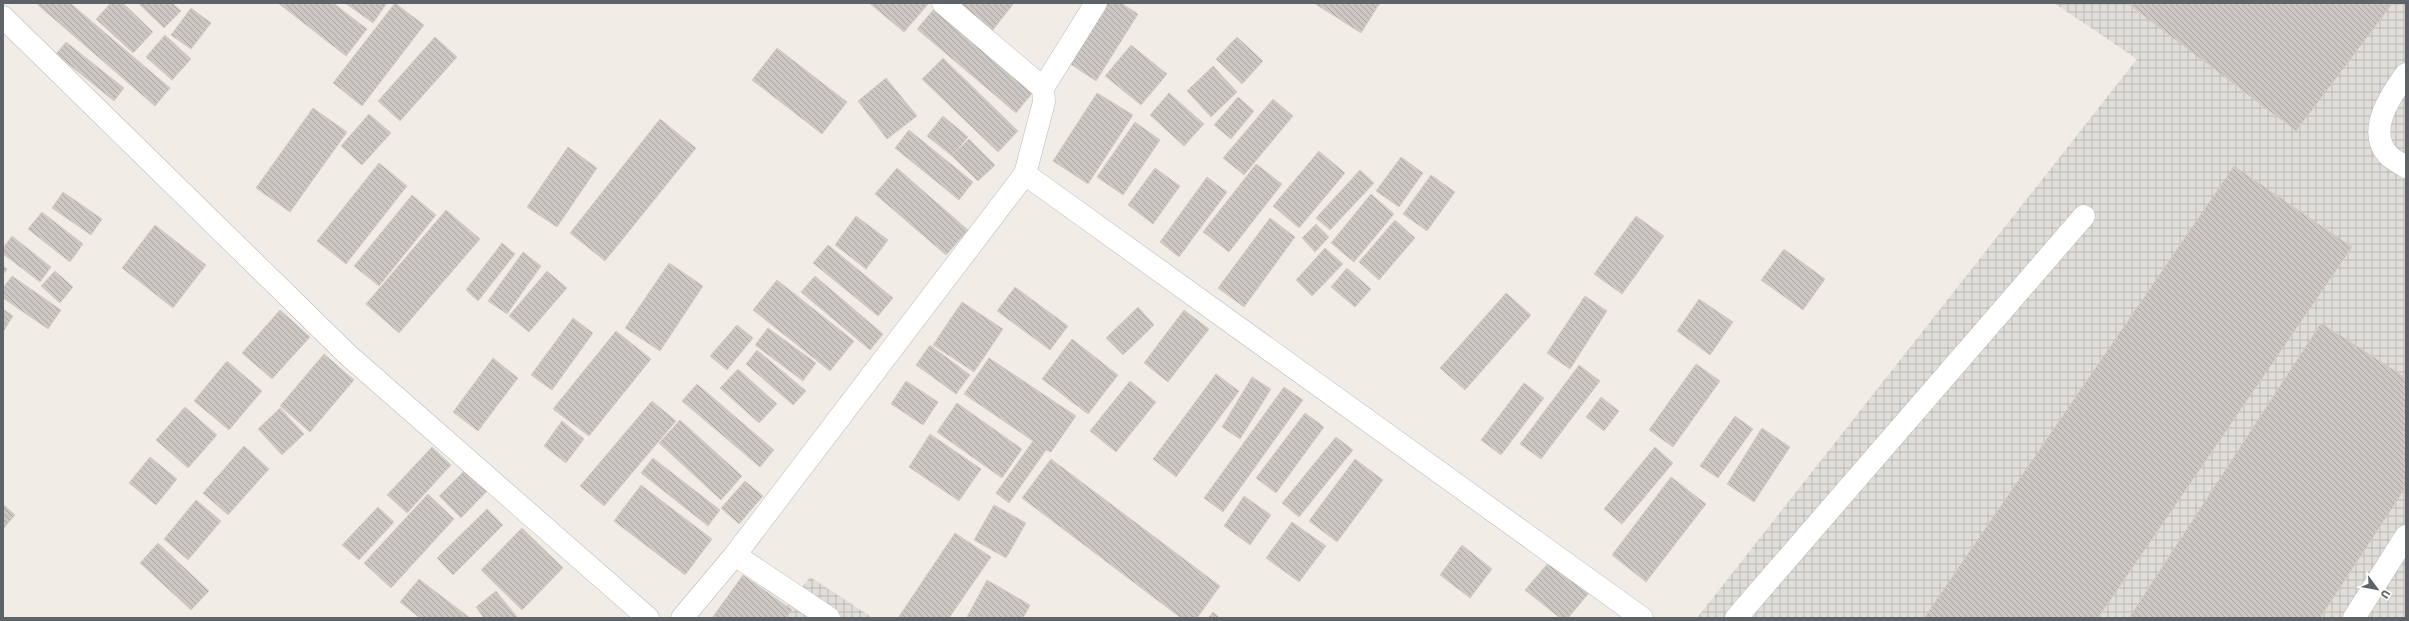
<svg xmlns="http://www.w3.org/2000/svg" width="2409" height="621" viewBox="0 0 2409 621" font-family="Jost,sans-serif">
<defs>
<pattern id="industrial-grid" width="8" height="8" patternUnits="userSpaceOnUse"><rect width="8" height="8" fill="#e1ded9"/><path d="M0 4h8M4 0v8" fill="none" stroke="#bab8b4"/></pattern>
<pattern id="building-back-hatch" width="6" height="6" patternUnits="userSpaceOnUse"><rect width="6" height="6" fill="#ccc7c2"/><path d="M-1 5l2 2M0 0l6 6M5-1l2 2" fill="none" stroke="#a9a5a1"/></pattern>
</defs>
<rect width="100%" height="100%" fill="#f1ece5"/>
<path fill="url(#industrial-grid)" d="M2054 3H2406V618H1697L2137 59Z
M810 577 873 618H778Z"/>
<path fill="url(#building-back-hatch)" stroke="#d6cdc3" d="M39 3H70L170 88 155 106 38 5Z
M111 3H123L153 32 133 53 96 19Z
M138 3H172L181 11 164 28Z
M278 3H333L367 29 346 56Z
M345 3H387L373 23Z
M395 3 424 25 362 106 333 83Z
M869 3H929L904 32Z
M958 3H1014L992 31Z
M1102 3H1121L1138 14 1096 81 1066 61Z
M1314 3H1380L1361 33Z
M2127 3H2393L2296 131Z
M191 8 211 23 191 49 171 35Z
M935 8 1033 92 1016 113 917 29Z
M165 35 191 59 172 80 146 57Z
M435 37 457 57 400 121 378 101Z
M1237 37 1263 61 1242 84 1216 59Z
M66 42 124 88 114 101 56 54Z
M1131 45 1167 74 1141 105 1105 76Z
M777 48 847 102 822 134 752 80Z
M943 58 1018 131 998 152 922 79Z
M1213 66 1237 92 1211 117 1187 91Z
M886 78 917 116 887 139 858 101Z
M1097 93 1133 115 1088 184 1053 161Z
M1169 93 1204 124 1184 146 1150 115Z
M1238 97 1254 111 1231 139 1214 125Z
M1273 99 1293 116 1244 175 1223 158Z
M313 108 347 132 290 212 256 188Z
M369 114 391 133 362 165 341 146Z
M943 116 968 137 952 156 927 136Z
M660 119 696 148 605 261 570 233Z
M1135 122 1160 140 1123 195 1097 177Z
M909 130 973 182 959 200 895 148Z
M969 139 995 165 978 181 952 156Z
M568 147 597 168 557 227 527 207Z
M1319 151 1345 173 1299 228 1273 206Z
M1401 157 1423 173 1399 207 1376 191Z
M379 163 407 186 346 264 317 241Z
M1256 164 1282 184 1229 252 1203 232Z
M2234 166 2352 247 2098 618H1924Z
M897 168 968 230 946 255 875 194Z
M1155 168 1180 186 1153 224 1128 205Z
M1360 170 1374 183 1330 230 1316 218Z
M1431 175 1455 192 1427 231 1403 214Z
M1207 177 1227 192 1179 257 1160 242Z
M63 192 102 219 91 235 52 208Z
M1371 194 1394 214 1354 262 1331 243Z
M412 195 436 215 379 286 354 266Z
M446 210 480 239 399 333 366 304Z
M42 212 83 244 70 262 28 229Z
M856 216 888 240 866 269 835 245Z
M1636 216 1664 236 1622 294 1594 274Z
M1270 218 1295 237 1244 307 1218 288Z
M1395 220 1415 238 1379 280 1359 262Z
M1316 224 1329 237 1315 252 1302 238Z
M155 225 206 265 173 308 122 268Z
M12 236 51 267 40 282 3 254V248Z
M502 243 515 254 478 301 466 290Z
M828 245 893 298 878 316 813 263Z
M1325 248 1343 264 1312 296 1296 280Z
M1784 249 1825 279 1803 310 1761 280Z
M523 252 541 266 507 314 488 301Z
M669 263 703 286 660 351 625 328Z
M3 266 7 269 3 275Z
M1347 268 1371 289 1355 307 1331 287Z
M55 271 73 287 60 303 41 286Z
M547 271 567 288 529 332 509 316Z
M12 276 61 310 48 329 3 298V288Z
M815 276 883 334 870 350 801 292Z
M777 280 854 341 830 371 753 310Z
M1015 287 1068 326 1050 350 997 311Z
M1506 293 1531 315 1465 390 1440 368Z
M1585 296 1607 311 1570 369 1547 353Z
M1699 299 1733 322 1710 355 1677 331Z
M962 302 1003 329 974 372 933 345Z
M1138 307 1154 325 1123 355 1106 338Z
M3 309 13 316 3 332Z
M280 310 310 337 272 379 242 353Z
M1184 310 1209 329 1168 382 1144 363Z
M573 318 593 333 552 390 531 375Z
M2321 323 2406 378V487L2320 618H2129Z
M737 325 753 338 727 370 710 356Z
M768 328 816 363 803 381 755 345Z
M616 331 651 359 589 436 553 409Z
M1072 339 1118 375 1088 414 1042 379Z
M930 345 970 375 956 394 916 365Z
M757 350 806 391 793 405 746 364Z
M324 354 354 380 310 432 280 406Z
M493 358 518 378 478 431 453 412Z
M989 358 1076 416 1051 452 1046 450 1009 503 996 493 1033 441 964 394Z
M227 361 262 391 229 430 194 401Z
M1696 364 1720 381 1673 447 1649 430Z
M1579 365 1600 381 1541 459 1520 444Z
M738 369 777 404 759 423 720 388Z
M1216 374 1239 391 1176 477 1153 459Z
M1252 377 1271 389 1240 439 1222 427Z
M906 381 938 402 923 425 891 404Z
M1130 381 1156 402 1116 452 1090 431Z
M1524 383 1544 398 1501 455 1481 440Z
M697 384 774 450 760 467 682 401Z
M1284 387 1303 400 1223 512 1204 498Z
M1601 397 1619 411 1604 431 1586 417Z
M652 401 676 421 604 506 580 486Z
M957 403 1022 449 1002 478 937 432Z
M185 407 217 435 188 468 156 440Z
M280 408 304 434 282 455 258 429Z
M1305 413 1324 427 1276 493 1256 478Z
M1735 416 1753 429 1718 478 1700 466Z
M680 420 742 476 721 500 659 443Z
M562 421 584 439 566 463 544 446Z
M1762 428 1790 447 1754 502 1727 484Z
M930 434 981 469 959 501 909 467Z
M1336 437 1353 450 1299 517 1282 503Z
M244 446 269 469 228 515 203 493Z
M432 447 451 465 407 513 387 495Z
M1655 447 1673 463 1622 524 1604 509Z
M150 457 177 479 156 505 129 483Z
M653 458 720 510 708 526 641 473Z
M1051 459 1220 586 1197 618H1181L1022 498Z
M1355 459 1383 480 1337 542 1309 521Z
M467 468 488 490 461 518 439 496Z
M1671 477 1706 504 1646 582 1612 555Z
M745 481 763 496 739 524 721 508Z
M641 485 712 539 685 575 614 521Z
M428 494 454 519 391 588 364 563Z
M1244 496 1271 515 1250 545 1224 526Z
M196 500 221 521 188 560 164 539Z
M3 504 15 515 3 529Z
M994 505 1026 523 1006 558 974 540Z
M378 507 394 522 359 560 342 545Z
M487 509 503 525 453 575 437 558Z
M1292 522 1326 546 1299 582 1266 558Z
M522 528 563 568 522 610 481 570Z
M955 533 991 557 949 618H898Z
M158 543 209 591 191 610 140 563Z
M1462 545 1492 569 1470 598 1440 575Z
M1550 561 1589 593 1568 618H1560L1525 590Z
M743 575 792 610 786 618H712Z
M419 579 470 618H420L400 602Z
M987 580 1030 605 1023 618 967 617Z
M496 591 517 617 516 618H484L476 607Z
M1213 612 1220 618H1208Z"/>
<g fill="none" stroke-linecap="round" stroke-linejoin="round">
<defs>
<path id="minor" d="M3 17 348 355 648 618
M2406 74C2391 95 2366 130 2388 155 2393 160 2400 163 2406 167
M1043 88 1096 3
M1025 174 1642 618
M735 555 829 618
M682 618 735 555 1025 174 1044 102 1043 88 943 3
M1736 618 2084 216
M2354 618 2406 536"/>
</defs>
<use href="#minor" stroke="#b6b9bd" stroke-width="23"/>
<use href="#minor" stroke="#fff" stroke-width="22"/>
</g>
<rect width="2409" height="621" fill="none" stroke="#5d6367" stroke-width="8"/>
<g transform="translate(2377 589) rotate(122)" stroke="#ffffff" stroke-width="3" paint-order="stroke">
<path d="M0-3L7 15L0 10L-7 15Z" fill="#5d6367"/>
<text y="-6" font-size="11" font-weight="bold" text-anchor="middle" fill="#5d6367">U</text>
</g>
</svg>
